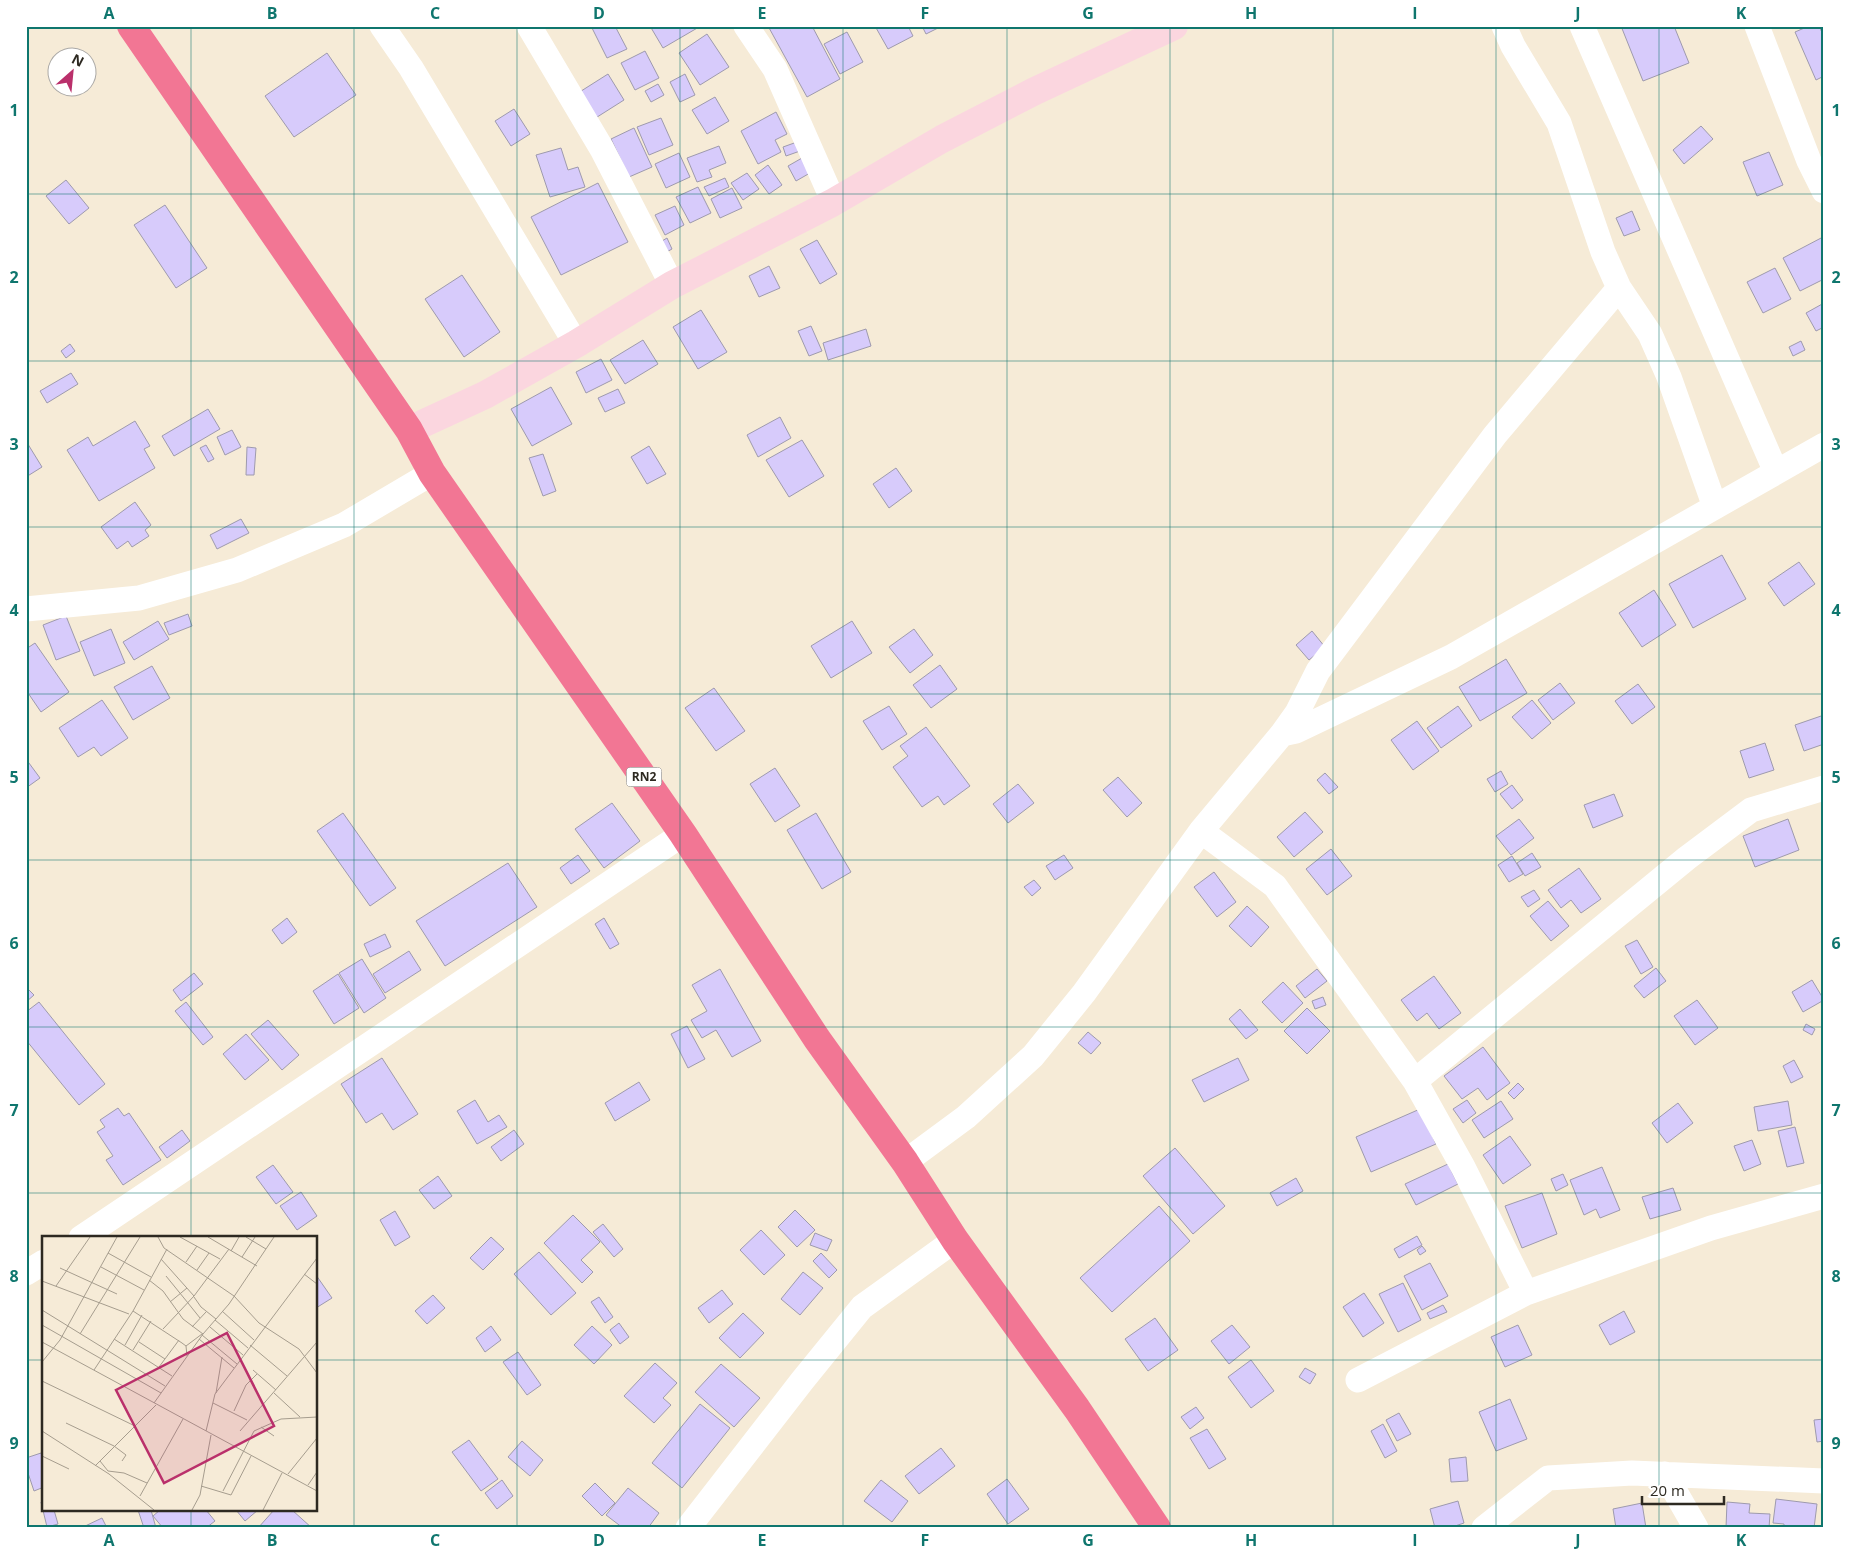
<svg xmlns="http://www.w3.org/2000/svg" width="1850" height="1554" viewBox="0 0 1850 1554" font-family="'Open Sans',sans-serif">
<rect width="100%" height="100%" fill="#f6ebd7"/>
<path fill="#d7cbfb" stroke="#9e9aad" d="M591 26H615L627 49 607 58Z
M650 26H698L699 27 663 48Z
M768 26H812L840 79 807 97Z
M875 26H908L913 36 888 49Z
M922 26H942L926 34Z
M1621 26H1674L1689 63 1643 81Z
M1809 26H1819L1824 37V76L1816 80 1795 32Z
M847 32 863 62 840 74 824 44Z
M707 34 729 67 700 85 679 53Z
M645 51 659 78 635 90 621 63Z
M327 53 356 95 294 137 265 96Z
M608 74 624 100 594 119 578 93Z
M685 74 695 95 680 102 670 82Z
M658 84 664 95 651 102 645 91Z
M715 97 729 121 707 134 692 110Z
M514 109 530 134 511 146 495 121Z
M776 112 787 134 775 140 781 152 758 164 741 131Z
M661 118 673 145 649 155 637 127Z
M1701 126 1713 139 1684 164 1673 150Z
M634 128 652 167 629 177 611 139Z
M797 142 800 151 786 156 783 147Z
M719 146 726 163 709 170 712 177 697 182 687 158Z
M561 148 568 170 578 167 585 187 550 197 536 155Z
M1769 152 1783 185 1757 196 1743 162Z
M679 153 690 177 666 188 655 164Z
M809 154 817 169 796 181 788 166Z
M768 165 782 185 769 194 755 175Z
M747 173 759 189 743 200 731 183Z
M725 178 729 187 709 196 704 187Z
M66 180 89 208 69 224 46 196Z
M598 183 628 242 561 275 531 217Z
M698 187 711 213 690 223 676 197Z
M732 188 742 208 720 218 711 199Z
M165 205 207 268 176 288 134 225Z
M675 206 684 225 665 235 655 215Z
M1632 211 1640 230 1624 236 1616 218Z
M1823 237 1824 279 1800 291 1783 258Z
M667 238 672 249 663 254 657 244Z
M817 240 837 274 820 284 800 249Z
M769 266 780 288 759 297 749 276Z
M1775 268 1791 299 1763 313 1747 282Z
M462 275 500 332 464 357 425 299Z
M1824 303V327L1816 331 1806 313Z
M701 310 727 352 698 369 673 327Z
M811 326 822 351 809 356 798 331Z
M866 329 871 346 828 360 823 343Z
M643 340 658 364 625 384 610 360Z
M1801 341 1805 350 1793 356 1789 347Z
M70 344 75 351 66 358 61 351Z
M601 359 612 380 586 393 576 372Z
M71 373 78 384 47 403 40 391Z
M551 387 572 424 532 446 511 409Z
M618 389 625 403 605 412 598 398Z
M208 409 220 429 174 456 162 436Z
M780 417 791 438 758 457 747 435Z
M135 421 150 446 144 449 155 468 99 501 67 450 88 437 93 446Z
M232 430 241 447 225 455 217 437Z
M802 440 824 476 789 497 766 460Z
M26 441 42 467 26 477Z
M206 445 214 459 208 462 200 448Z
M649 446 666 474 647 484 631 457Z
M247 447 256 448 254 475H246Z
M543 454 556 491 543 496 529 458Z
M896 468 912 491 889 508 873 484Z
M135 502 151 525 145 530 149 536 132 547 128 541 117 549 101 527Z
M241 519 249 533 217 549 210 535Z
M1722 555 1746 599 1693 628 1669 584Z
M1799 562 1815 584 1784 606 1768 583Z
M1654 590 1676 625 1642 647 1619 613Z
M188 614 192 626 169 635 164 623Z
M66 616 80 651 56 660 43 625Z
M158 621 169 639 134 660 123 642Z
M852 621 872 653 831 678 811 646Z
M111 629 125 663 94 676 80 642Z
M914 629 933 655 910 673 889 647Z
M1312 631 1325 647 1309 660 1296 645Z
M35 643 69 692 41 712 26 690V649Z
M1506 659 1527 693 1480 721 1459 687Z
M940 665 957 689 931 708 913 685Z
M152 666 170 698 133 720 114 687Z
M1560 683 1575 703 1553 720 1538 700Z
M1638 684 1655 707 1632 724 1615 701Z
M714 688 745 731 716 751 685 708Z
M102 700 128 738 101 756 94 747 78 757 59 728Z
M1532 700 1551 723 1532 739 1512 717Z
M889 706 907 734 882 750 863 721Z
M1458 706 1472 726 1441 748 1427 728Z
M1824 715V744L1804 751 1795 725Z
M1417 721 1439 751 1413 770 1391 740Z
M926 727 970 786 944 805 938 796 922 807 893 767 908 756 900 746Z
M1765 743 1774 770 1749 778 1740 751Z
M26 759 40 778 26 788Z
M775 768 800 806 775 822 750 784Z
M1501 771 1508 784 1495 792 1487 779Z
M1325 773 1338 787 1329 794 1317 780Z
M1118 777 1142 803 1127 817 1103 790Z
M1018 784 1034 803 1008 823 993 804Z
M1512 785 1523 800 1512 809 1500 794Z
M1614 794 1623 816 1593 828 1584 805Z
M612 803 640 841 604 868 575 829Z
M1305 812 1323 832 1294 857 1277 837Z
M343 813 396 888 370 906 317 831Z
M816 813 851 872 822 889 787 830Z
M1519 819 1534 838 1511 855 1496 836Z
M1788 819 1799 850 1755 867 1743 836Z
M1331 849 1352 876 1327 895 1306 869Z
M1532 853 1541 867 1525 876 1517 863Z
M578 855 590 871 571 884 560 868Z
M1064 855 1073 868 1055 880 1046 866Z
M1512 856 1523 874 1509 882 1498 865Z
M508 863 537 907 445 966 416 921Z
M1579 868 1601 899 1581 913 1571 900 1561 908 1548 890Z
M1214 872 1236 902 1217 917 1194 887Z
M1034 880 1041 888 1032 896 1024 887Z
M1534 890 1540 899 1528 907 1521 897Z
M1548 901 1569 926 1551 941 1530 916Z
M1247 906 1269 927 1251 947 1229 926Z
M287 918 297 932 282 944 272 930Z
M604 918 619 944 610 949 595 924Z
M385 934 391 947 370 957 364 944Z
M1637 940 1653 967 1641 974 1625 946Z
M409 951 421 970 385 993 373 974Z
M362 959 386 998 364 1013 339 973Z
M1656 968 1666 981 1644 998 1634 986Z
M720 969 761 1041 732 1057 716 1030 702 1038 691 1020 707 1011 692 985Z
M1317 969 1327 981 1305 998 1296 986Z
M194 973 203 984 181 1001 173 990Z
M338 974 359 1008 334 1024 313 991Z
M1434 976 1461 1013 1439 1029 1427 1013 1417 1021 1401 1000Z
M1812 980 1824 1000 1803 1012 1792 992Z
M1283 982 1303 1003 1282 1023 1262 1002Z
M26 987 34 995 26 1002Z
M1323 997 1326 1005 1315 1009 1312 1001Z
M1697 1000 1718 1028 1695 1045 1674 1016Z
M39 1002 105 1084 79 1105 26 1040V1012Z
M186 1002 213 1037 203 1045 175 1011Z
M1307 1008 1330 1031 1307 1054 1284 1031Z
M1240 1009 1258 1030 1246 1039 1229 1019Z
M268 1020 299 1055 282 1070 251 1034Z
M1806 1024 1815 1029 1812 1035 1803 1030Z
M687 1026 705 1059 688 1068 671 1034Z
M1088 1032 1101 1043 1091 1054 1078 1043Z
M246 1034 269 1060 245 1080 223 1054Z
M1483 1047 1510 1083 1487 1100 1478 1088 1462 1099 1444 1076Z
M382 1058 418 1114 393 1130 382 1113 366 1123 341 1084Z
M1238 1058 1249 1080 1204 1102 1192 1080Z
M1794 1060 1803 1077 1791 1083 1783 1066Z
M639 1082 650 1100 615 1121 605 1103Z
M1518 1083 1524 1089 1514 1099 1508 1093Z
M475 1100 488 1122 499 1115 507 1127 477 1144 457 1111Z
M1467 1100 1476 1113 1463 1123 1453 1109Z
M1501 1101 1513 1119 1484 1138 1472 1120Z
M1788 1101 1792 1125 1758 1131 1754 1107Z
M1678 1103 1693 1123 1667 1143 1652 1123Z
M118 1108 124 1116 129 1113 161 1160 123 1185 106 1160 113 1156 97 1132 105 1127 100 1120Z
M1420 1109 1436 1144 1371 1172 1356 1137Z
M1795 1127 1804 1163 1787 1167 1778 1131Z
M182 1130 190 1141 167 1158 159 1147Z
M514 1130 524 1144 501 1161 491 1147Z
M1510 1136 1531 1165 1503 1184 1483 1155Z
M1752 1140 1761 1164 1744 1171 1734 1146Z
M1175 1148 1225 1206 1193 1234 1143 1176Z
M1448 1164 1458 1184 1416 1205 1405 1184Z
M273 1165 293 1192 276 1204 256 1177Z
M1602 1167 1620 1210 1600 1218 1596 1209 1584 1215 1570 1180Z
M1563 1174 1568 1185 1556 1191 1551 1179Z
M438 1176 452 1196 434 1209 419 1190Z
M1296 1178 1303 1191 1277 1206 1270 1193Z
M1673 1188 1681 1210 1650 1219 1642 1197Z
M301 1192 317 1216 297 1230 280 1206Z
M1542 1193 1557 1234 1522 1248 1505 1206Z
M1159 1206 1190 1241 1112 1312 1080 1278Z
M795 1210 815 1230 797 1247 778 1227Z
M395 1211 410 1237 395 1246 380 1220Z
M573 1215 600 1242 581 1260 593 1272 582 1283 544 1243Z
M603 1224 623 1249 614 1257 593 1232Z
M761 1230 785 1255 764 1275 740 1250Z
M815 1233 832 1240 827 1251 810 1245Z
M1417 1236 1422 1245 1399 1258 1394 1249Z
M491 1237 504 1249 483 1270 470 1258Z
M1422 1246 1426 1251 1420 1255 1417 1250Z
M539 1252 576 1293 551 1315 514 1274Z
M821 1253 837 1270 829 1278 813 1261Z
M1430 1263 1448 1296 1422 1310 1404 1276Z
M803 1272 823 1288 800 1315 781 1299Z
M316 1275 332 1298 316 1308Z
M1403 1283 1421 1320 1398 1332 1379 1294Z
M722 1290 733 1304 709 1323 698 1308Z
M1364 1293 1384 1323 1363 1337 1343 1307Z
M433 1295 445 1308 427 1324 415 1311Z
M599 1297 613 1317 605 1323 591 1302Z
M1443 1305 1447 1312 1430 1319 1427 1313Z
M1624 1311 1635 1332 1610 1345 1599 1325Z
M743 1313 764 1333 740 1358 719 1338Z
M1155 1318 1178 1350 1148 1371 1125 1339Z
M619 1323 629 1337 620 1344 610 1330Z
M1232 1325 1250 1347 1229 1364 1211 1341Z
M1518 1325 1532 1355 1505 1367 1491 1337Z
M491 1326 501 1340 485 1352 476 1338Z
M592 1326 612 1345 594 1364 574 1345Z
M518 1352 541 1385 527 1395 503 1362Z
M1251 1360 1274 1391 1251 1408 1228 1377Z
M655 1363 677 1383 663 1398 671 1405 654 1423 624 1396Z
M721 1364 760 1398 734 1427 695 1392Z
M1305 1368 1316 1374 1310 1384 1299 1377Z
M1510 1399 1527 1439 1496 1451 1479 1412Z
M700 1404 730 1428 682 1488 652 1463Z
M1196 1407 1204 1418 1190 1429 1181 1417Z
M1399 1413 1411 1434 1397 1441 1386 1420Z
M1824 1419V1441L1817 1442 1814 1420Z
M1383 1424 1397 1451 1385 1458 1371 1431Z
M1207 1429 1226 1459 1209 1469 1190 1438Z
M469 1440 498 1479 481 1491 452 1452Z
M522 1441 543 1460 530 1476 508 1457Z
M941 1448 955 1466 919 1494 905 1476Z
M41 1453 44 1462V1487L34 1491 26 1467V1458Z
M1466 1457 1468 1481 1451 1482 1449 1459Z
M1007 1479 1029 1509 1008 1524 987 1494Z
M502 1480 513 1496 497 1509 485 1493Z
M881 1480 908 1501 892 1522 864 1501Z
M595 1483 615 1503 602 1516 582 1496Z
M628 1488 659 1513 648 1528H623L606 1515Z
M1776 1499 1817 1504 1814 1528H1784V1524L1773 1523Z
M1458 1501 1464 1523 1449 1528H1435L1430 1509Z
M41 1502H44V1510H54L58 1524 47 1527Z
M1727 1502 1750 1504 1749 1513 1770 1514 1769 1528H1726Z
M1642 1503 1646 1528H1616L1613 1509Z
M138 1510H151L156 1528H144Z
M160 1510H206L215 1521 206 1528H163L153 1516Z
M236 1510H258L245 1521Z
M274 1510H292L312 1528H258Z
M102 1518 107 1528H81Z"/>
<g fill="none" stroke-linecap="round" stroke-linejoin="round">
<path stroke="#fff" stroke-width="25" d="M382 26 411 68 576 344
M529 26 602 149 672 285
M746 26 775 69 831 196 835 201
M1504 26 1513 46 1559 123 1603 252 1619 288 1650 334 1669 377 1715 507
M1582 26 1776 472
M1757 26 1809 161 1824 191
M26 609 139 598 237 570 344 525 432 473
M1282 734 1297 713 1318 671 1495 435 1619 288
M1201 831 1275 886 1415 1081 1463 1167 1526 1293
M1415 1081 1687 858 1751 810 1824 788
M905 1162 966 1117 1033 1056 1084 993 1201 831 1282 734 1296 731 1451 657 1824 445
M81 1238 683 834
M26 1273 44 1262
M1358 1380 1526 1293 1711 1228 1824 1196
M1665 1474 1696 1528
M688 1528 802 1381 862 1307 955 1240
M1484 1528 1548 1478 1632 1473 1824 1481"/>
<path stroke="#fbd6df" stroke-width="28" d="M409 430 485 395 576 344 672 285 832 203 942 139 1035 91 1174 26"/>
<path stroke="#f27694" stroke-width="28" d="M131 26 409 430 432 473 683 834 817 1039 905 1162 955 1240 1077 1409 1157 1528"/>
</g>
<path fill="none" stroke="#0f766e" stroke-width="1" stroke-opacity="0.55" d="M191 26V1238M354 26V1528M517 26V1528M680 26V1528M843 26V1528M1007 26V1528M1170 26V1528M1333 26V1528M1496 26V1528M1659 26V1528M26 194H1824M26 361H1824M26 527H1824M26 694H1824M26 860H1824M26 1027H1824M26 1193H1824M26 1360H44M316 1360H1824M191 1510V1528"/>
<g text-anchor="middle" stroke-width="4" stroke-linejoin="round" paint-order="stroke">
<rect fill="#fff" stroke="#6c6964" stroke-width="1" x="626.5" y="767.5" width="35" height="19" rx="4"/>
<g font-size="12" font-weight="bold" fill="#2d2921">
<text x="644" y="781">RN2</text>
</g>
</g>
<g transform="translate(42 1236)">
<rect width="275" height="275" fill="#f6ebd7"/>
<path fill="none" stroke="#a69d8e" stroke-width="1" d="M116 1 122 12 192 60 217 87 257 113 275 137M138 1 178 23M166 1 215 30M204 1 224 13M189 15 197 1M66 17 109 41M200 21 213 1M119 23 152 60M144 26 155 10M59 31 102 54M18 32 75 58M155 34 167 17M262 38 275 48M124 40 146 67M107 44 121 55 141 83 161 98M0 45 87 78M14 50 48 1M152 61 159 71 174 83M128 66 145 52M146 67 158 82M0 74 123 150M91 75 125 13M180 75 212 104M173 84 206 112M0 89 119 157M150 91 164 76M168 91 201 119M121 93 152 60 187 13M38 98 98 1M160 99 195 128M72 103 130 140M157 103 192 132M0 106 275 255M97 106 123 123M83 109 100 79M208 109 245 140M144 110 160 98M91 114 109 85M0 126 18 104 75 1M117 131 137 104M52 134 91 75 140 107 144 110 145 120M211 134 234 154M0 145 93 190M174 157 180 121M232 157 258 181M112 167 161 98 187 68 232 1M171 167 205 184M192 175 204 149 215 138M24 187 72 210 84 219 80 225M219 191 232 200M0 195 67 238 112 274M164 195 173 158 275 22M198 195 275 106M0 220 27 233M58 225 66 235 82 237 105 247M53 230 114 169M246 238 275 202M266 249 275 236M159 250 189 259 209 220M181 255 212 195 239 183 275 181M98 260 141 183M150 274 158 259 169 199M221 274 240 237"/>
<path fill="#ba306b" fill-opacity="0.15" stroke="#ba306b" stroke-width="2.5" d="M185 97 232 190 122 247 74 154Z"/>
<rect width="275" height="275" fill="none" stroke="#2d2921" stroke-width="2.5"/>
</g>
<rect width="1850" height="1554" fill="none" stroke="#ffffff" stroke-width="55"/>
<g transform="translate(72 72) rotate(27)"><circle r="24" fill="#ffffff" stroke="#aba9a6"/>
<path d="M0-4L9 19L0 12L-9 19Z" fill="#ba306b"/>
<text y="-8" font-size="14" font-weight="bold" text-anchor="middle" fill="#2d2921">N</text>
</g>
<path d="M1642 1496v8h82v-8" fill="none" stroke="#2d2921" stroke-width="2.5"/>
<text x="1650" y="1496" font-size="15" fill="#2d2921" stroke="#ffffff" stroke-width="4" paint-order="stroke">20 m</text>
<rect x="28" y="28" width="1794" height="1498" fill="none" stroke="#0f766e" stroke-width="2"/>
<g font-size="16" text-anchor="middle" font-weight="bold" fill="#0f766e">
<text x="109" y="19">A</text>
<text x="272" y="19">B</text>
<text x="435" y="19">C</text>
<text x="599" y="19">D</text>
<text x="762" y="19">E</text>
<text x="925" y="19">F</text>
<text x="1088" y="19">G</text>
<text x="1251" y="19">H</text>
<text x="1415" y="19">I</text>
<text x="1578" y="19">J</text>
<text x="1741" y="19">K</text>
<text x="14" y="116">1</text>
<text x="1836" y="116">1</text>
<text x="14" y="283">2</text>
<text x="1836" y="283">2</text>
<text x="14" y="450">3</text>
<text x="1836" y="450">3</text>
<text x="14" y="616">4</text>
<text x="1836" y="616">4</text>
<text x="14" y="783">5</text>
<text x="1836" y="783">5</text>
<text x="14" y="949">6</text>
<text x="1836" y="949">6</text>
<text x="14" y="1116">7</text>
<text x="1836" y="1116">7</text>
<text x="14" y="1282">8</text>
<text x="1836" y="1282">8</text>
<text x="14" y="1449">9</text>
<text x="1836" y="1449">9</text>
<text x="109" y="1546">A</text>
<text x="272" y="1546">B</text>
<text x="435" y="1546">C</text>
<text x="599" y="1546">D</text>
<text x="762" y="1546">E</text>
<text x="925" y="1546">F</text>
<text x="1088" y="1546">G</text>
<text x="1251" y="1546">H</text>
<text x="1415" y="1546">I</text>
<text x="1578" y="1546">J</text>
<text x="1741" y="1546">K</text>
</g>
</svg>
